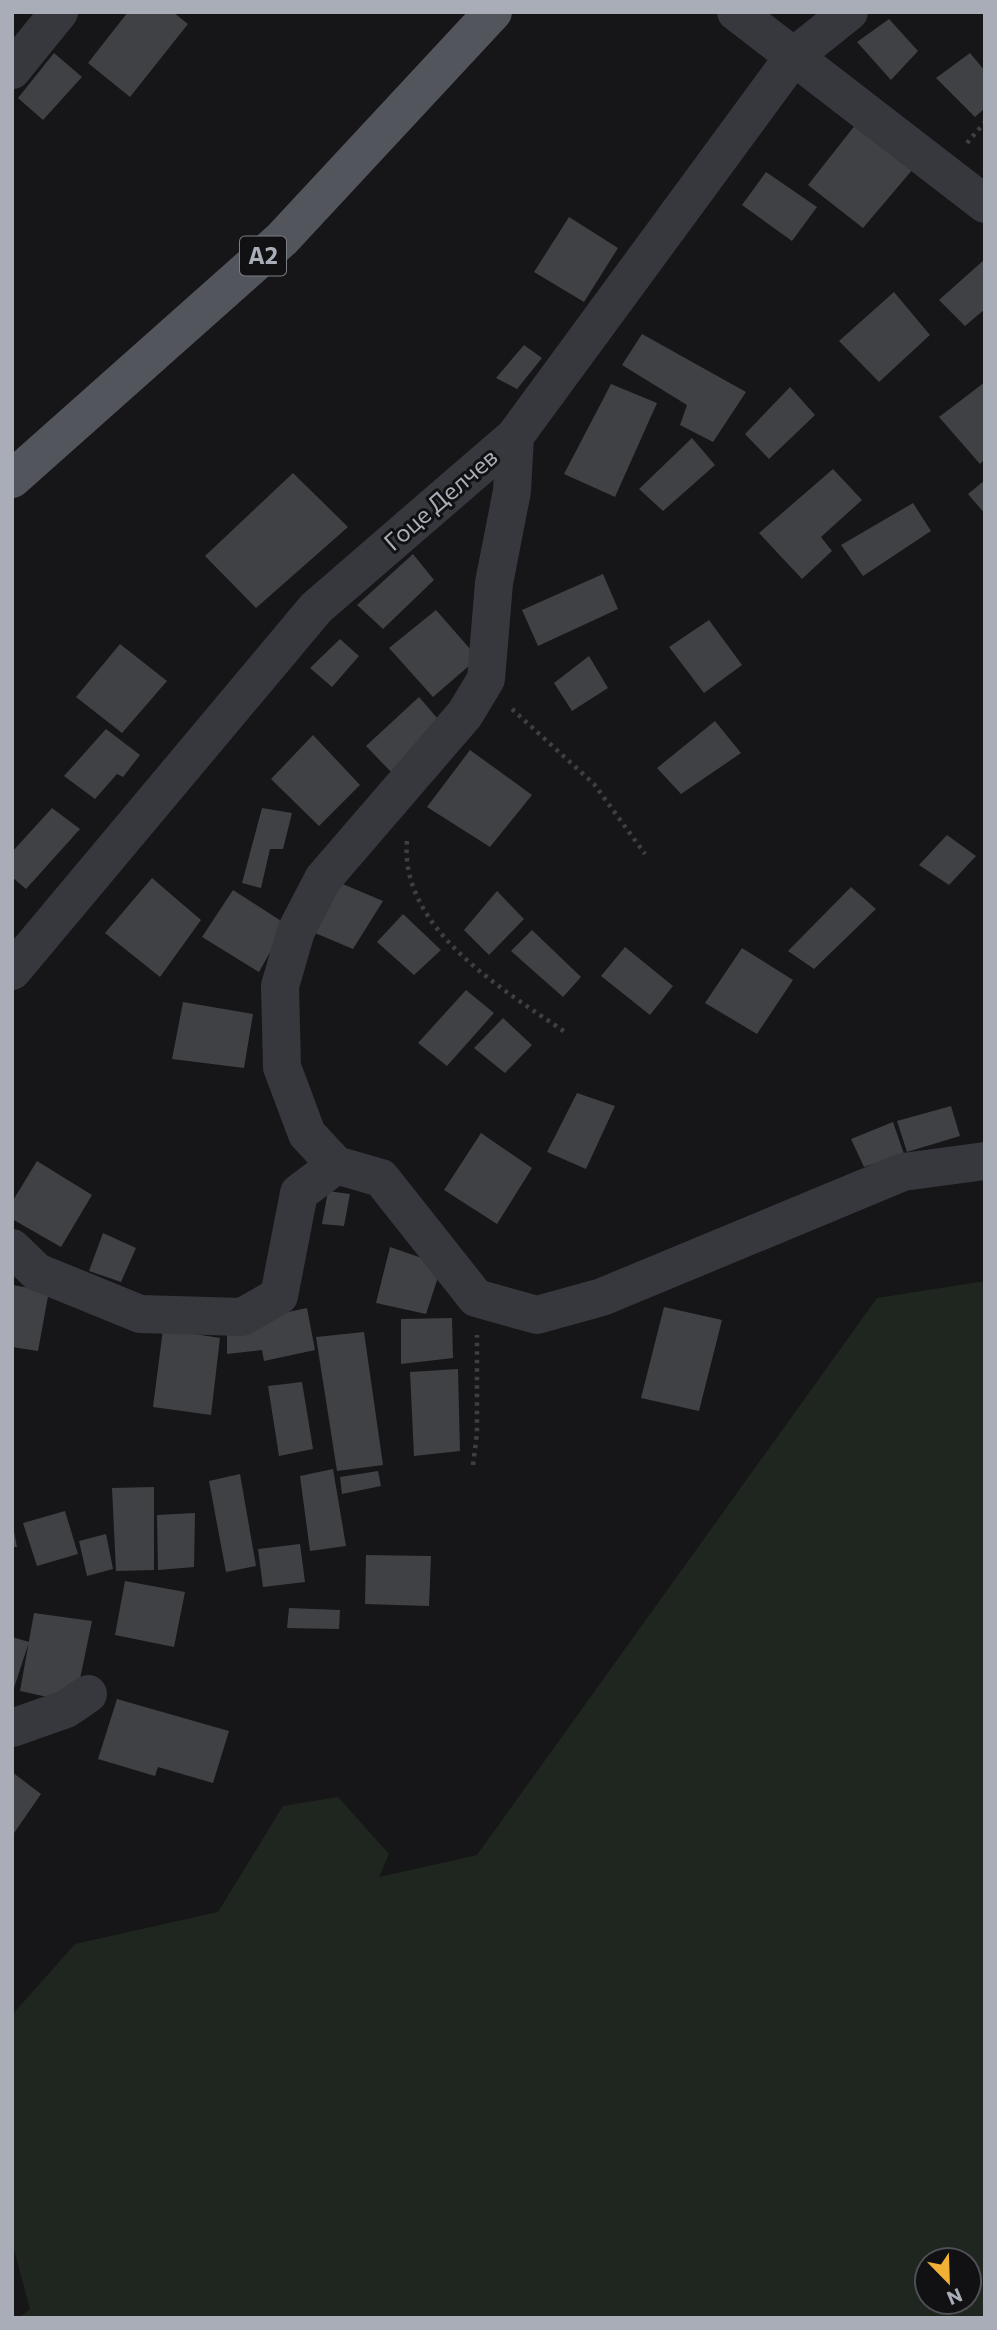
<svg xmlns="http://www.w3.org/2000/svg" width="997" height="2330" viewBox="0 0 997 2330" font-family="Commissioner,sans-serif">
<rect width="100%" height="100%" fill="#161618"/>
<path fill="#1e261f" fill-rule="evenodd" d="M985 1281V2318H19L30 2309 12 2242V2015L75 1944 218 1912 283 1806 338 1797 389 1854 379 1877 477 1855 877 1298ZM927 2260H969V2302H927Z"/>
<path fill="#404145" d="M128 12H173L188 24 130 97 88 63Z
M889 19 918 51 891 80 857 42Z
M54 53 82 77 43 120 18 98Z
M970 53 985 71V108L975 117 936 78Z
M856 124 913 169 863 228 808 185Z
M766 172 817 207 792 241 742 205Z
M569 217 618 248 584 302 534 272Z
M985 259V309L965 326 939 300Z
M894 292 930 335 879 382 839 341Z
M642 334 746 392 713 442 680 425 687 405 622 365Z
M524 345 542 358 517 389 496 378Z
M985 382V459L980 464 939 417Z
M611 384 657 403 615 497 564 474Z
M790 387 815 415 769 459 745 434Z
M692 438 715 465 663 511 639 489Z
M833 469 862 500 821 537 832 551 802 579 759 533Z
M293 473 348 527 256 608 205 556Z
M985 480V514L968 494Z
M913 503 931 531 863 576 841 545Z
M413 554 434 580 383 629 357 605Z
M603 574 618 609 538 646 522 610Z
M436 610 478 658 433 697 389 648Z
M709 620 742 665 704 693 669 647Z
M340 639 359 656 332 687 310 668Z
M120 644 167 681 122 733 76 697Z
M589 656 608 688 572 711 554 683Z
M419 697 444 726 393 774 366 746Z
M715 721 741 753 681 794 657 768Z
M106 729 140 755 123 777 117 774 95 799 64 776Z
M313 735 360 785 319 826 271 779Z
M470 750 532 795 490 847 427 807Z
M52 808 80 829 26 889 12 877V852Z
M262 808 292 813 283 849H270L261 888 242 883Z
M947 835 976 856 949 885 919 865Z
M152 878 201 920 160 977 105 933Z
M338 882 383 901 353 949 315 933Z
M851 887 876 909 814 969 788 951Z
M233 890 286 924 259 972 202 937Z
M497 891 524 919 489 955 464 930Z
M403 914 441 950 414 975 377 942Z
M532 930 581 977 563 997 511 951Z
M625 947 673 986 650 1015 601 976Z
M742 948 793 980 757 1034 705 1003Z
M466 990 494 1013 447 1066 418 1043Z
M183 1002 253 1014 244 1068 172 1059Z
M503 1018 532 1045 505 1073 474 1048Z
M577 1093 615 1106 586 1169 547 1152Z
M951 1106 960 1136 907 1152 897 1121Z
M893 1122 904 1154 864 1167 851 1139Z
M481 1133 532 1168 497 1224 444 1190Z
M37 1161 92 1195 61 1247 12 1219V1202Z
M328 1191 350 1194 344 1226 322 1224Z
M103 1233 136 1248 121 1282 89 1271Z
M390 1247 442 1265 426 1314 376 1303Z
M12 1285 49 1291 38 1351 12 1347Z
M664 1307 722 1320 699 1411 641 1398Z
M307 1308 315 1350 264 1361 262 1350 227 1354V1320L255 1319Z
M452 1318 453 1358 401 1364V1319Z
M163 1329 220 1338 211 1415 153 1407Z
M364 1332 383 1465 337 1471 316 1337Z
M458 1369 460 1451 414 1456 410 1372Z
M302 1382 313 1449 279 1456 268 1386Z
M333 1469 346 1546 310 1551 300 1476Z
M378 1471 381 1486 342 1494 340 1477Z
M240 1474 256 1566 226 1572 209 1481Z
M154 1487V1570L116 1571 112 1488Z
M65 1511 78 1554 37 1566 23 1523Z
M195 1513 194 1567 158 1570 157 1515Z
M12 1521 17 1547H12Z
M106 1534 113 1569 87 1576 79 1541Z
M300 1544 305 1582 263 1587 258 1549Z
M366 1555 431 1556 429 1606 365 1604Z
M125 1581 185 1592 174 1647 115 1635Z
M289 1608 340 1610 339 1629 287 1628Z
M34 1613 92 1621 75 1703 20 1691Z
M12 1637 29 1642 13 1691H12Z
M117 1699 229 1731 213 1783 158 1767 155 1776 98 1759Z
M12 1772 41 1794 12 1836Z"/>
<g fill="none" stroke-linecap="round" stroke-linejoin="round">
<path stroke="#3d3f44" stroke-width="4.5" stroke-dasharray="3.5 5" stroke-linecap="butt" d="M967 143 985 122
M512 709 594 784 645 854
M407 841C399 928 502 989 565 1032
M473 1465 477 1433V1335"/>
<path stroke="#37383d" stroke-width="38" d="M736 12 985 204
M12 70 59 12
M12 971 316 608 515 436 794 56 849 12
M336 1165 307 1134 282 1067 280 986 296 931 323 879 465 714 486 679 494 583 512 491 515 436
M12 1248 37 1272 140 1314 242 1317 279 1296 299 1193 336 1165 381 1178 476 1298 537 1315 602 1297 903 1172 985 1161
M12 1728 66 1709 88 1694"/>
<path stroke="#53555c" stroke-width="38" d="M12 479 282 239 493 12"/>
</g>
<g text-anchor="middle" stroke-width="6" stroke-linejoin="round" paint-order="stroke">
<rect fill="#111113" stroke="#7b7e86" stroke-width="2" x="240" y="236.5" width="46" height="39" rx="5"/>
<g font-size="23" font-weight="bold" fill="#a8adb8">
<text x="263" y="264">A2</text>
</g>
<g font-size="24" fill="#a8adb8" stroke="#111113">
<text transform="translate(441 500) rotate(-41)" y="8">Гоце Делчев</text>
</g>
</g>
<rect width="997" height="2330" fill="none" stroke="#a8adb8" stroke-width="28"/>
<g transform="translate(948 2281) rotate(157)"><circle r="33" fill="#111113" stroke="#4d4f55" stroke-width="2"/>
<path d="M0-5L12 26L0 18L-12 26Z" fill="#f2b134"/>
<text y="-10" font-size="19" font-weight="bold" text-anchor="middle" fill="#a8adb8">N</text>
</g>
</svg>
